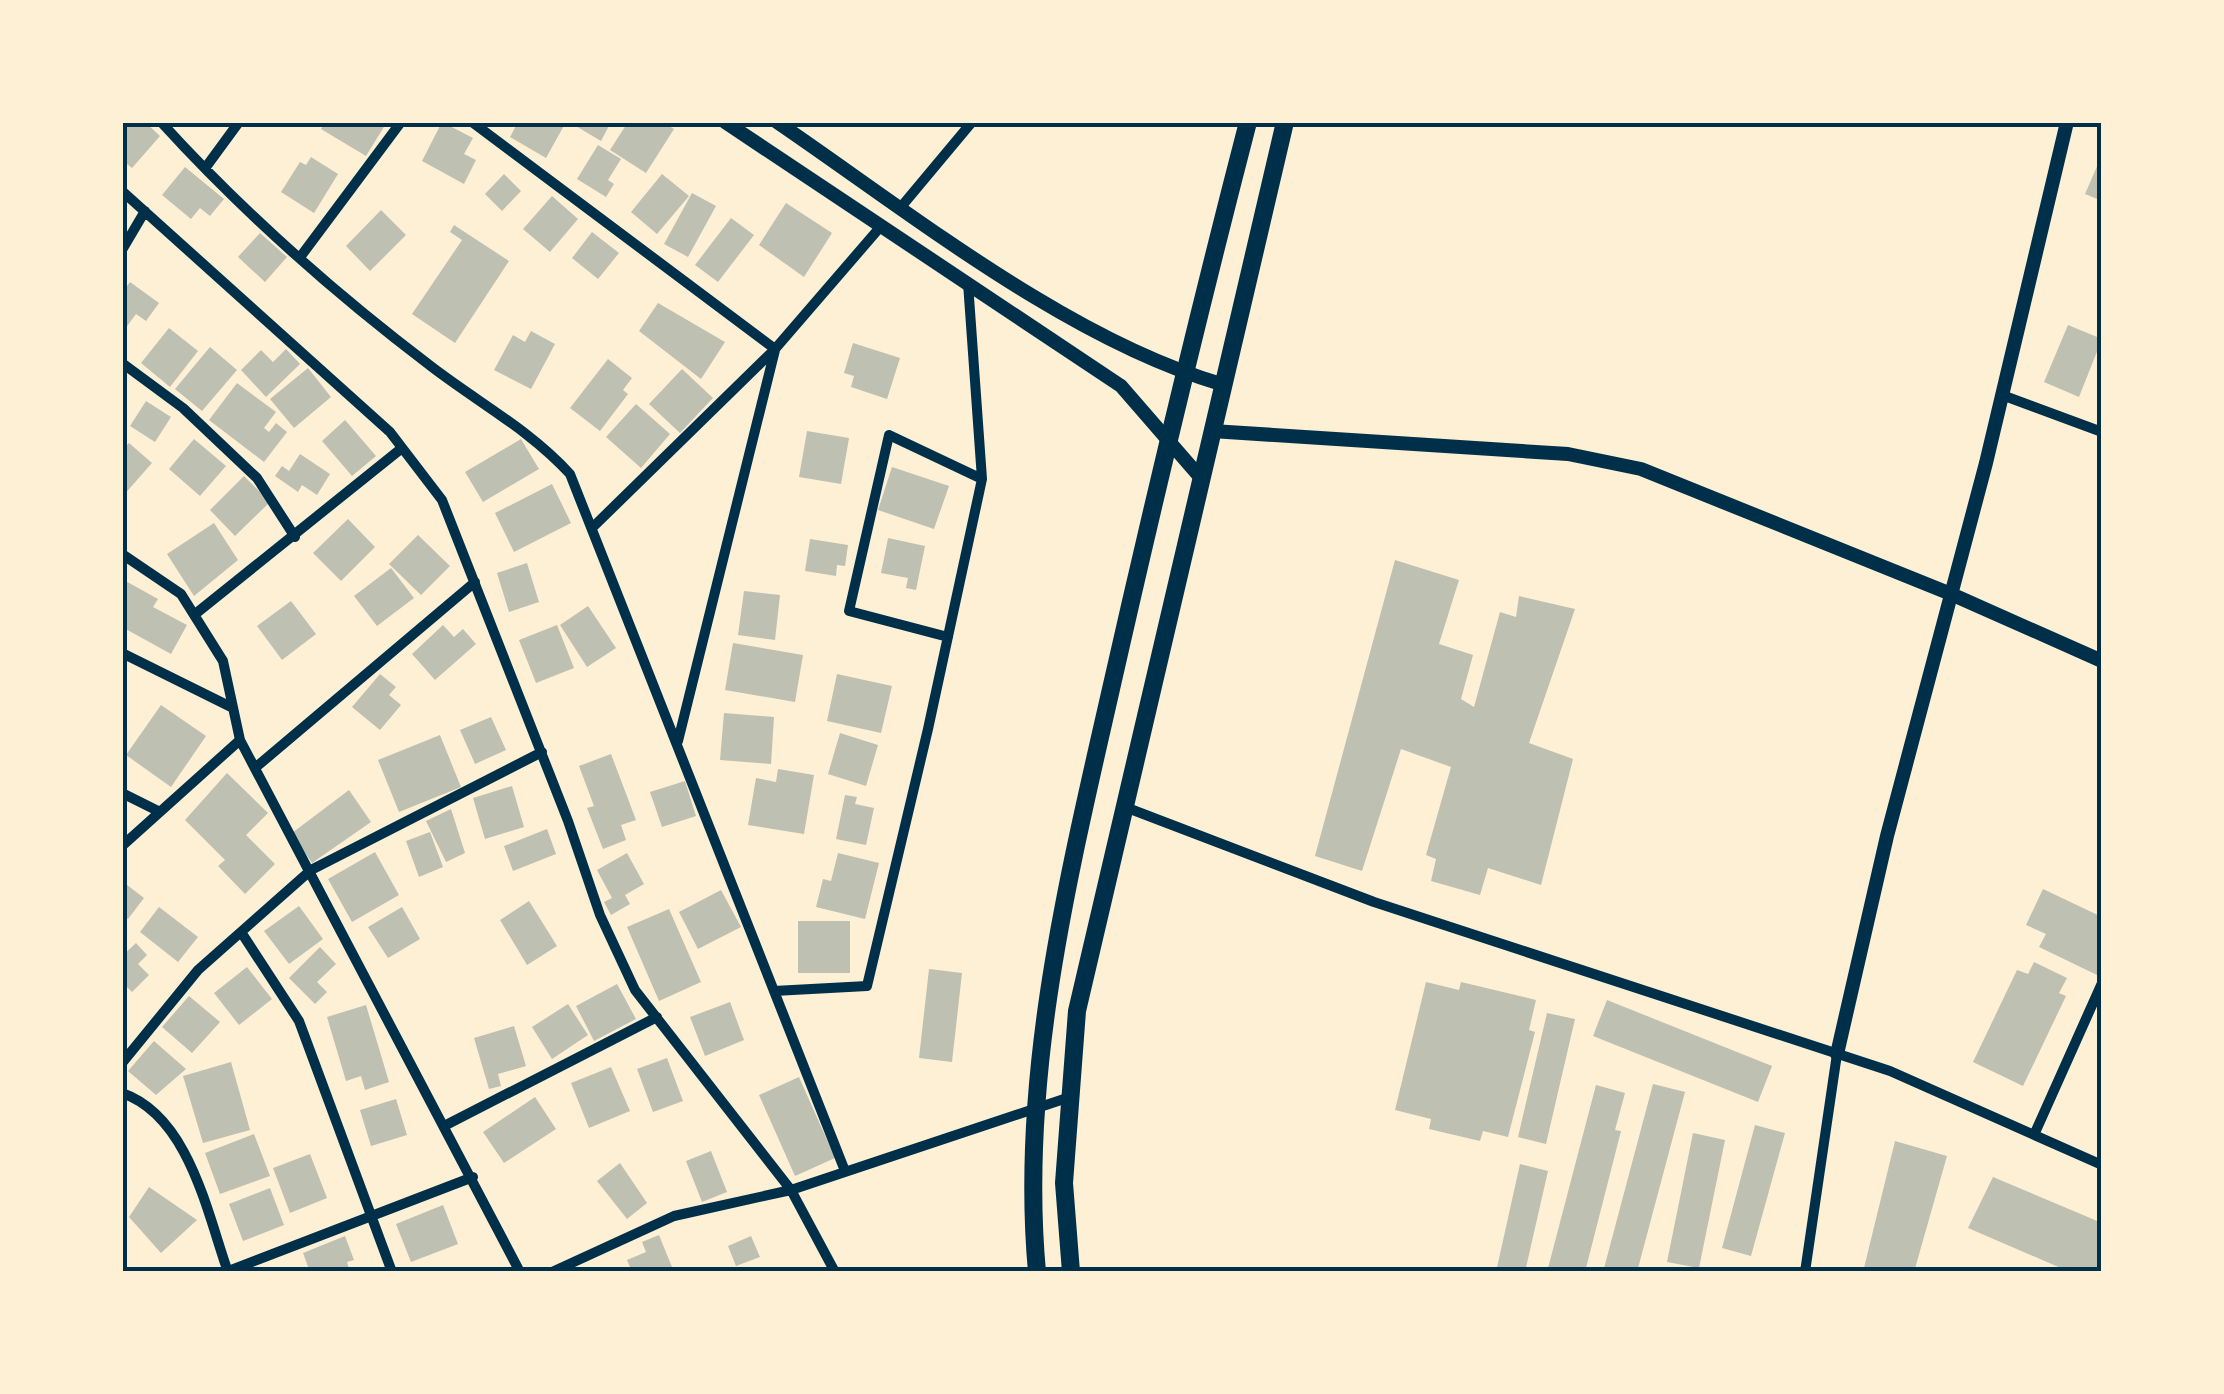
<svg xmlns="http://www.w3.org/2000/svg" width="2224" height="1394" viewBox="0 0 2224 1394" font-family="'Open Sans',sans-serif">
<rect width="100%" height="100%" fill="#fdf0d5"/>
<path fill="#bec0b2" d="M122 122H145L160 136 132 168 122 160Z
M325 122H387L366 156 321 129Z
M442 122 473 138 464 154 476 160 464 184 422 161Z
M518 122H566L546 158 510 137Z
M569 122H611L601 141Z
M628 122H663L674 129 646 173 610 150Z
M598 145 621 159 608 180 614 184 606 197 577 179Z
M2102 155V201L2085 194Z
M311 157 338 174 314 213 281 192 300 162 306 165Z
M185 167 224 199 210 216 200 208 191 219 162 195Z
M504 174 521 191 502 211 485 194Z
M662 174 689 196 657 234 631 212Z
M692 193 716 206 688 257 664 244Z
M552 196 578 219 550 252 523 229Z
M786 203 832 233 804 277 759 245Z
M381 210 406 235 370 271 346 246Z
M731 218 754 235 718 282 695 265Z
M454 225 509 261 455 343 412 314 462 240 450 232Z
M592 232 619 253 598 279 572 258Z
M260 233 287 257 265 282 238 257Z
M130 282 159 303 146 321 136 314 122 333V293Z
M658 303 725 342 701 379 639 331Z
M2068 325 2102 339 2079 397 2044 382Z
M169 328 198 351 170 387 141 363Z
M531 331 555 344 531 389 494 370 513 335 525 342Z
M853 343 900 358 887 399 851 387 854 376 844 373Z
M210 347 237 370 202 411 175 389Z
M286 349 300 364 266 397 241 370 261 350 273 362Z
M608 359 632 378 623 390 628 394 600 431 570 408Z
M308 368 331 397 294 428 270 399Z
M682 369 713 398 680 433 649 404Z
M237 383 276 412 264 428 269 432 276 423 287 432 264 462 209 420Z
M146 401 171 417 155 442 130 426Z
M636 404 670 434 641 468 606 437Z
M345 420 376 456 352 476 322 441Z
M807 431 849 438 841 484 799 477Z
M194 439 226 466 200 496 169 469Z
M521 439 539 469 483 502 465 472Z
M129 443 152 463 122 497V450Z
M300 454 330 474 317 495 302 485 298 492 275 476 282 466 289 471Z
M892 467 949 486 934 529 878 510Z
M244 476 270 502 235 536 210 510Z
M552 484 571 523 514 552 495 513Z
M348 519 375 547 341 581 313 553Z
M214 523 238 560 194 596 167 554Z
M418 535 450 566 421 595 389 564Z
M888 538 925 546 916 590 906 588 908 578 881 573Z
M810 539 848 545 845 566 837 565 836 576 805 571Z
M1395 560 1459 580 1439 644 1473 655 1461 699 1474 707 1500 612 1516 617 1519 596 1575 609 1529 743 1573 759 1541 885 1488 868 1480 895 1431 881 1436 859 1426 855 1451 767 1401 749 1362 871 1315 856Z
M527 563 539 602 509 612 497 573Z
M391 568 414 598 377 626 354 596Z
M122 579 158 599 153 607 187 625 171 654 122 627Z
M744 591 780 595 775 640 738 635Z
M291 601 316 634 282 660 257 626Z
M588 606 616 648 587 667 560 625Z
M443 625 454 637 463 629 476 644 435 680 412 654Z
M557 625 574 668 536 683 519 640Z
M733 643 803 655 795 702 725 690Z
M380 674 396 687 389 695 401 705 380 730 352 707Z
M837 674 892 686 881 733 827 721Z
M161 705 206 736 171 787 126 755Z
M724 713 774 717 771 764 720 760Z
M491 717 506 750 475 764 460 730Z
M840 733 878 745 866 786 828 774Z
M440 735 461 787 399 812 378 760Z
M611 754 636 820 621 825 626 840 603 849 587 808 594 806 579 766Z
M778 769 814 775 804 834 748 825 756 778 776 782Z
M227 773 268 813 246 835 275 864 245 894 218 866 225 860 185 820Z
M685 781 696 816 662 827 650 792Z
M512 786 524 827 485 839 473 798Z
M349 790 371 822 312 863 292 833Z
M845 795 857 797 855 804 874 808 866 845 836 839Z
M451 809 465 853 446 862 426 821Z
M547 829 556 854 513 871 504 846Z
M430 832 443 867 419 877 406 841Z
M375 852 399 895 352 922 328 879Z
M627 853 644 884 625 895 630 904 611 915 604 902 612 898 597 870Z
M838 853 879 863 865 919 816 907 823 879 831 881Z
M122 881 144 898 128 919 122 915Z
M2043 889 2102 917V965L2097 975 2039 947 2046 934 2026 925Z
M721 890 741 927 698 949 679 912Z
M529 901 557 946 527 965 500 920Z
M299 906 323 939 289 964 264 931Z
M159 907 198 937 178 962 140 932Z
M402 907 420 939 388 958 368 927Z
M669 909 701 982 659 1001 627 927Z
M798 921H850V973H798Z
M136 943 147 955 138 964 149 975 132 992 122 982V956Z
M320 947 336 964 317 982 327 992 315 1004 289 978Z
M2034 962 2067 978 2059 993 2066 996 2023 1086 1973 1062 2017 970 2028 974Z
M247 967 272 999 239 1025 214 993Z
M929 969 962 973 952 1062 919 1058Z
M1426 982 1459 990 1461 982 1536 1000 1529 1030 1535 1032 1508 1137 1483 1131 1480 1141 1429 1129 1431 1119 1395 1110Z
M617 984 636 1019 594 1041 576 1006Z
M189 996 220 1022 192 1053 162 1027Z
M1607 1000 1772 1066 1758 1102 1593 1036Z
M730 1002 744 1040 705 1056 690 1017Z
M568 1004 588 1035 552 1059 532 1027Z
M366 1005 389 1082 365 1090 361 1076 346 1081 327 1017Z
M1547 1013 1575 1019 1546 1144 1518 1137Z
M514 1026 526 1066 498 1074 501 1086 489 1089 474 1038Z
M154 1041 186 1069 156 1095 128 1071Z
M667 1058 683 1101 653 1112 637 1069Z
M231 1062 250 1130 203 1143 183 1076Z
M611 1067 630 1111 589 1128 571 1083Z
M799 1077 835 1158 795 1176 759 1095Z
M1653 1084 1685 1092 1637 1272H1603Z
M1596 1085 1625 1093 1615 1130 1621 1131 1585 1272H1547Z
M535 1097 556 1129 504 1163 483 1132Z
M396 1099 407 1135 371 1146 360 1110Z
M1755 1125 1785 1133 1751 1256 1722 1248Z
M1693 1133 1725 1140 1699 1268 1667 1262Z
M254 1134 270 1176 220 1194 205 1153Z
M1895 1141 1947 1156 1914 1272H1863Z
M711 1151 727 1192 702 1202 686 1161Z
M310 1154 327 1198 290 1213 273 1168Z
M620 1163 647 1203 627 1219 597 1181Z
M1520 1164 1548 1171 1525 1272H1496Z
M1993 1177 2102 1223V1272H2070L1968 1228Z
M149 1187 197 1220 161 1253 129 1217Z
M270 1188 284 1225 243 1241 229 1204Z
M443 1205 458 1244 411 1262 396 1224Z
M659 1235 674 1272H632L627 1260 646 1252 642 1242Z
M345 1236 354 1260 347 1262 350 1272H310L303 1253Z
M751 1236 760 1257 736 1266 728 1246Z"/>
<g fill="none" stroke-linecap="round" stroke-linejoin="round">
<path stroke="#003049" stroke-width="10" d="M161 122C242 211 337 295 432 367 479 403 530 430 570 474L845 1171
M472 122 775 349
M206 167 239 122
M122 191 390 432 442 500 568 821 600 915 635 990 791 1190 835 1272
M901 207 972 122
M122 250 145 211
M301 256 401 122
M122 363 183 408 257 478 295 537
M2002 395 2102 432
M593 527 775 349 882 225
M122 554 181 594 223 661 240 740 520 1272
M194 615 402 448
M948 637 849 611 889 435 982 479
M122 653 233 708
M678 741 775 350
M255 768 475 582
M122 793 158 811
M1125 807 1374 902 1890 1071 2102 1165
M122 846 240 740
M241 932 299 1021 392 1272
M774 991 867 986 928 729 982 479 968 283
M122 1063 198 970 311 870 542 752
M122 1093C189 1116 207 1213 228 1272
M446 1125 657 1017
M2034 1135 2102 983
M226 1272 473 1177
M552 1272 674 1216 791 1190 1070 1097
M1805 1272 1837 1054"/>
<path stroke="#003049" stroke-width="14" d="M725 122 1121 386 1200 477
M777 122C909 212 1069 340 1221 384
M1212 431 1568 454 1641 469 1951 594 2102 661
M1837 1054 1887 836 1986 463 2067 122"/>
<path stroke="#003049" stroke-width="18" d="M1037 1272C1019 1077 1068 878 1111 689 1154 499 1199 311 1248 122
M1071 1272 1064 1183 1077 1011 1285 122"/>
</g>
<rect width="2224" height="1394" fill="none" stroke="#fdf0d5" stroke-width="250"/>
<rect x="125" y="125" width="1974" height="1144" fill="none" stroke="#003049" stroke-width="4"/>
</svg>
